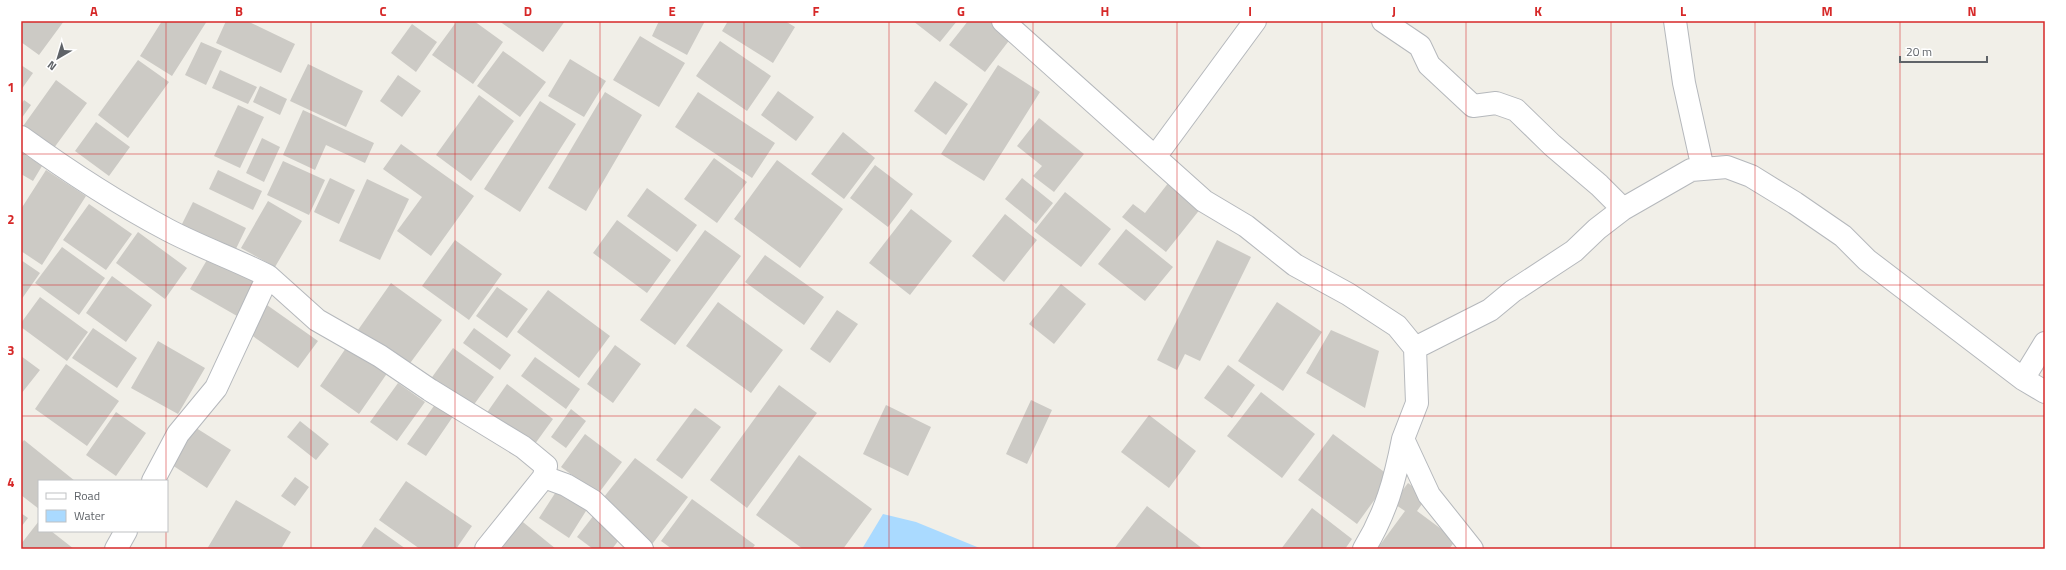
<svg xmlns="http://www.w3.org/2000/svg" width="2066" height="570" viewBox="0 0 2066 570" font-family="'Titillium Web',sans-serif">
<rect width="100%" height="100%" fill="#f1efe8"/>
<path fill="#aadaff" d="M883 514 916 522 982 549H862Z"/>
<path fill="#cccac5" d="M21 21H64L39 55 21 42Z
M162 21H207L172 76 140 56Z
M226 21H247L295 44 281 73 216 43Z
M457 21H474L503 42 473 84 432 55Z
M499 21H565L543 52Z
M659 21H705L687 55 652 36Z
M728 21H785L795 27 773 63 722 31Z
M913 21H957L940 42Z
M968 21H989L1011 38 985 72 949 45Z
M412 24 437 42 416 72 391 53Z
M640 36 685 63 659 107 613 80Z
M720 41 771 76 747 111 696 76Z
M201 42 222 51 206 85 185 75Z
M503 51 546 82 520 117 477 86Z
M570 59 606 81 584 117 548 96Z
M138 60 169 82 128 138 98 115Z
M308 64 363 91 346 127 290 101Z
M21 65 33 73 21 90Z
M998 65 1040 92 984 181 941 154Z
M220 70 257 87 248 104 212 88Z
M398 75 421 91 402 117 380 101Z
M56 80 87 103 51 152 21 129Z
M935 81 968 104 946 135 914 111Z
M260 86 287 99 280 115 253 102Z
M778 91 814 117 796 141 761 115Z
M605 92 642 115 586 211 548 188Z
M698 92 775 143 752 178 675 127Z
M479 95 514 121 471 181 436 155Z
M24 100 31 105 21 119V105Z
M540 101 576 124 520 212 484 189Z
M238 105 264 117 240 168 214 156Z
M303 110 374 143 365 163 326 145 315 170 283 155Z
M1039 118 1084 154 1054 192 1033 176 1042 166 1017 146Z
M96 122 130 147 109 176 75 151Z
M843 132 875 158 844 199 811 174Z
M262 138 280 147 264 182 246 173Z
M401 144 474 196 431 256 397 231 422 197 383 169Z
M21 152 42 166 33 181 21 174Z
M714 158 747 182 717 223 684 199Z
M777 160 843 209 800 268 734 219Z
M283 161 325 180 309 215 267 195Z
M875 165 913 194 888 227 850 198Z
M46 170 86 196 42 265 21 251V209Z
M218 170 262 191 253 210 209 189Z
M330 178 355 190 339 224 314 212Z
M1022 178 1053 203 1036 224 1005 199Z
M367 179 409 199 380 260 339 241Z
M1169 182 1201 208 1166 252 1122 217 1133 204 1145 213Z
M647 188 697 225 677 252 627 216Z
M1065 192 1111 229 1081 267 1034 231Z
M268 201 302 221 275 267 241 248Z
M193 202 246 228 234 253 181 226Z
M89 204 132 234 106 270 63 240Z
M911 209 952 241 910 295 869 263Z
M1005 214 1037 240 1004 282 972 256Z
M617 220 671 260 647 293 593 253Z
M1126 229 1173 267 1145 301 1098 264Z
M705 230 741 256 675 345 640 320Z
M138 232 187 268 165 299 116 263Z
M455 240 502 274 469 320 422 286Z
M1217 240 1251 257 1200 361 1185 354 1177 370 1157 360Z
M62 247 105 278 79 315 35 283Z
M211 253 258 279 237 316 190 289Z
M765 255 824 297 804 325 745 282Z
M21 260 40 273 21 300Z
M112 276 152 305 126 342 86 313Z
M391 283 442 320 408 366 358 330Z
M1061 284 1086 304 1054 344 1029 324Z
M497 287 528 309 507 338 476 316Z
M548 290 610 336 579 378 517 332Z
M40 297 88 332 67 361 21 327V323Z
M718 302 783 350 751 393 686 346Z
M1277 302 1322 332 1283 391 1238 361Z
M267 305 318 341 298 368 247 332Z
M837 310 858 324 830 363 810 349Z
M93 328 137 358 117 388 72 358Z
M474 328 511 355 500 370 463 343Z
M1331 330 1379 351 1365 408 1306 373Z
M158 341 205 368 178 414 131 388Z
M348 345 388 372 359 414 320 386Z
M615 345 641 364 613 403 587 384Z
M453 348 494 377 470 410 430 380Z
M21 356 40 370 21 394Z
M535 357 580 389 566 409 521 376Z
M66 364 119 401 87 446 35 409Z
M1228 365 1255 385 1232 418 1204 398Z
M398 383 425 402 397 441 370 422Z
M507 384 553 419 532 448 486 414Z
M779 385 817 413 747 508 710 480Z
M1261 392 1315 434 1282 478 1227 436Z
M1031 400 1052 410 1027 464 1006 454Z
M436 403 454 415 426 456 407 444Z
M886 405 931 427 908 476 863 454Z
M695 408 721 427 682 479 656 460Z
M571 409 586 421 566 448 551 437Z
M116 412 146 433 116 476 86 455Z
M1149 415 1196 451 1169 488 1121 452Z
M300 421 329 444 316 460 287 437Z
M193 426 231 450 207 488 169 463Z
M585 434 622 462 598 494 561 467Z
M1333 434 1391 477 1357 524 1298 480Z
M24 440 75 481H39V509L21 495V444Z
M799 455 872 509 843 549H803L756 515Z
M635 458 688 497 650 547 600 502Z
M295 477 309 487 295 506 281 496Z
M406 481 472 526 456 549H420L379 520Z
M1408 483 1427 497 1417 511 1456 540 1449 549H1377L1405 511 1393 503Z
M561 484 591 503 569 538 539 518Z
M692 499 755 545 752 549H672L661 541Z
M236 500 291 532 281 549H207Z
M1147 506 1203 549H1114Z
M1312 508 1352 539 1345 549H1281Z
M21 513 28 518 21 527Z
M594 515 622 536 612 549H593L577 537Z
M518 518 556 549H492Z
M39 521V531H51L74 549H21V544Z
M375 527 406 549H360Z"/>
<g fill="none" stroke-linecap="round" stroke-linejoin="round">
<defs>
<path id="street" d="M1003 21 1204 201 1246 226 1295 265 1348 294 1397 326 1415 348 1417 403 1403 439 1429 495 1472 549
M1383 21 1420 46 1429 65 1473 106 1496 103 1516 110 1552 145 1599 185 1623 209
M1675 21 1684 83 1703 169
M21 137C68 171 117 203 168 230 200 247 235 259 268 276L216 388 178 434 153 481
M1155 157 1255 21
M268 276 317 320 380 356 430 390 523 447 546 466 544 477 486 549
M1415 348 1490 310 1513 291 1574 251 1597 229 1623 209 1691 170 1727 167 1751 176 1795 203 1843 236 1867 260 2023 379 2045 392
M2023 379 2045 343
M544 477 566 485 593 501 642 549
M116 549 126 531
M1364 549C1386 513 1395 480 1403 439"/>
</defs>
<use href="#street" stroke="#b5b8bc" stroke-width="24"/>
<use href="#street" stroke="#fff" stroke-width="22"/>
</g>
<path fill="none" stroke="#d62828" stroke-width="1" stroke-opacity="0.55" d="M166 21V481M311 21V549M455 21V549M600 21V549M744 21V549M889 21V549M1033 21V549M1177 21V549M1322 21V549M1466 21V549M1611 21V549M1755 21V549M1900 21V549M21 154H2045M21 285H2045M21 416H2045M166 531V549"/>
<rect width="2066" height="570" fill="none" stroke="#ffffff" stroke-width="44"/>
<rect x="38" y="480" width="130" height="52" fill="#ffffff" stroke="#bfc1c3"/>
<rect x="46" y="493" width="20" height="6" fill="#ffffff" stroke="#bfc1c3"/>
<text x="74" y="500" font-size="12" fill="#5f6368">Road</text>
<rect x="46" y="510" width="20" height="12" fill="#aadaff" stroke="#bfc1c3"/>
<text x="74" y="520" font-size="12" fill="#5f6368">Water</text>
<g transform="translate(58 58) rotate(218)" stroke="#ffffff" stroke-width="3" paint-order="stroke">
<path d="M0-3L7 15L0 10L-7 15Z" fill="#5f6368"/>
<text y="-6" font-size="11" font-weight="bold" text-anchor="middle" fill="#5f6368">N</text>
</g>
<path d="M1900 56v6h87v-6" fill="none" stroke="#5f6368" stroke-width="2"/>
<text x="1906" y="56" font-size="12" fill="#5f6368" stroke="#ffffff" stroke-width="3" paint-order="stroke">20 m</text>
<rect x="22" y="22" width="2022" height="526" fill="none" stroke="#d62828" stroke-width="1.5"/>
<g font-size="13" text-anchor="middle" font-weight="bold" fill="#d62828">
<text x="94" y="16">A</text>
<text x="239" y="16">B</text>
<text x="383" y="16">C</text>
<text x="528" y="16">D</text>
<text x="672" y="16">E</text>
<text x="816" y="16">F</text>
<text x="961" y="16">G</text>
<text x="1105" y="16">H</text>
<text x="1250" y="16">I</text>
<text x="1394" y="16">J</text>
<text x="1538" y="16">K</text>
<text x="1683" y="16">L</text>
<text x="1827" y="16">M</text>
<text x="1972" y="16">N</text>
<text x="11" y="92">1</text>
<text x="11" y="224">2</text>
<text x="11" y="355">3</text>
<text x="11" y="487">4</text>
</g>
</svg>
